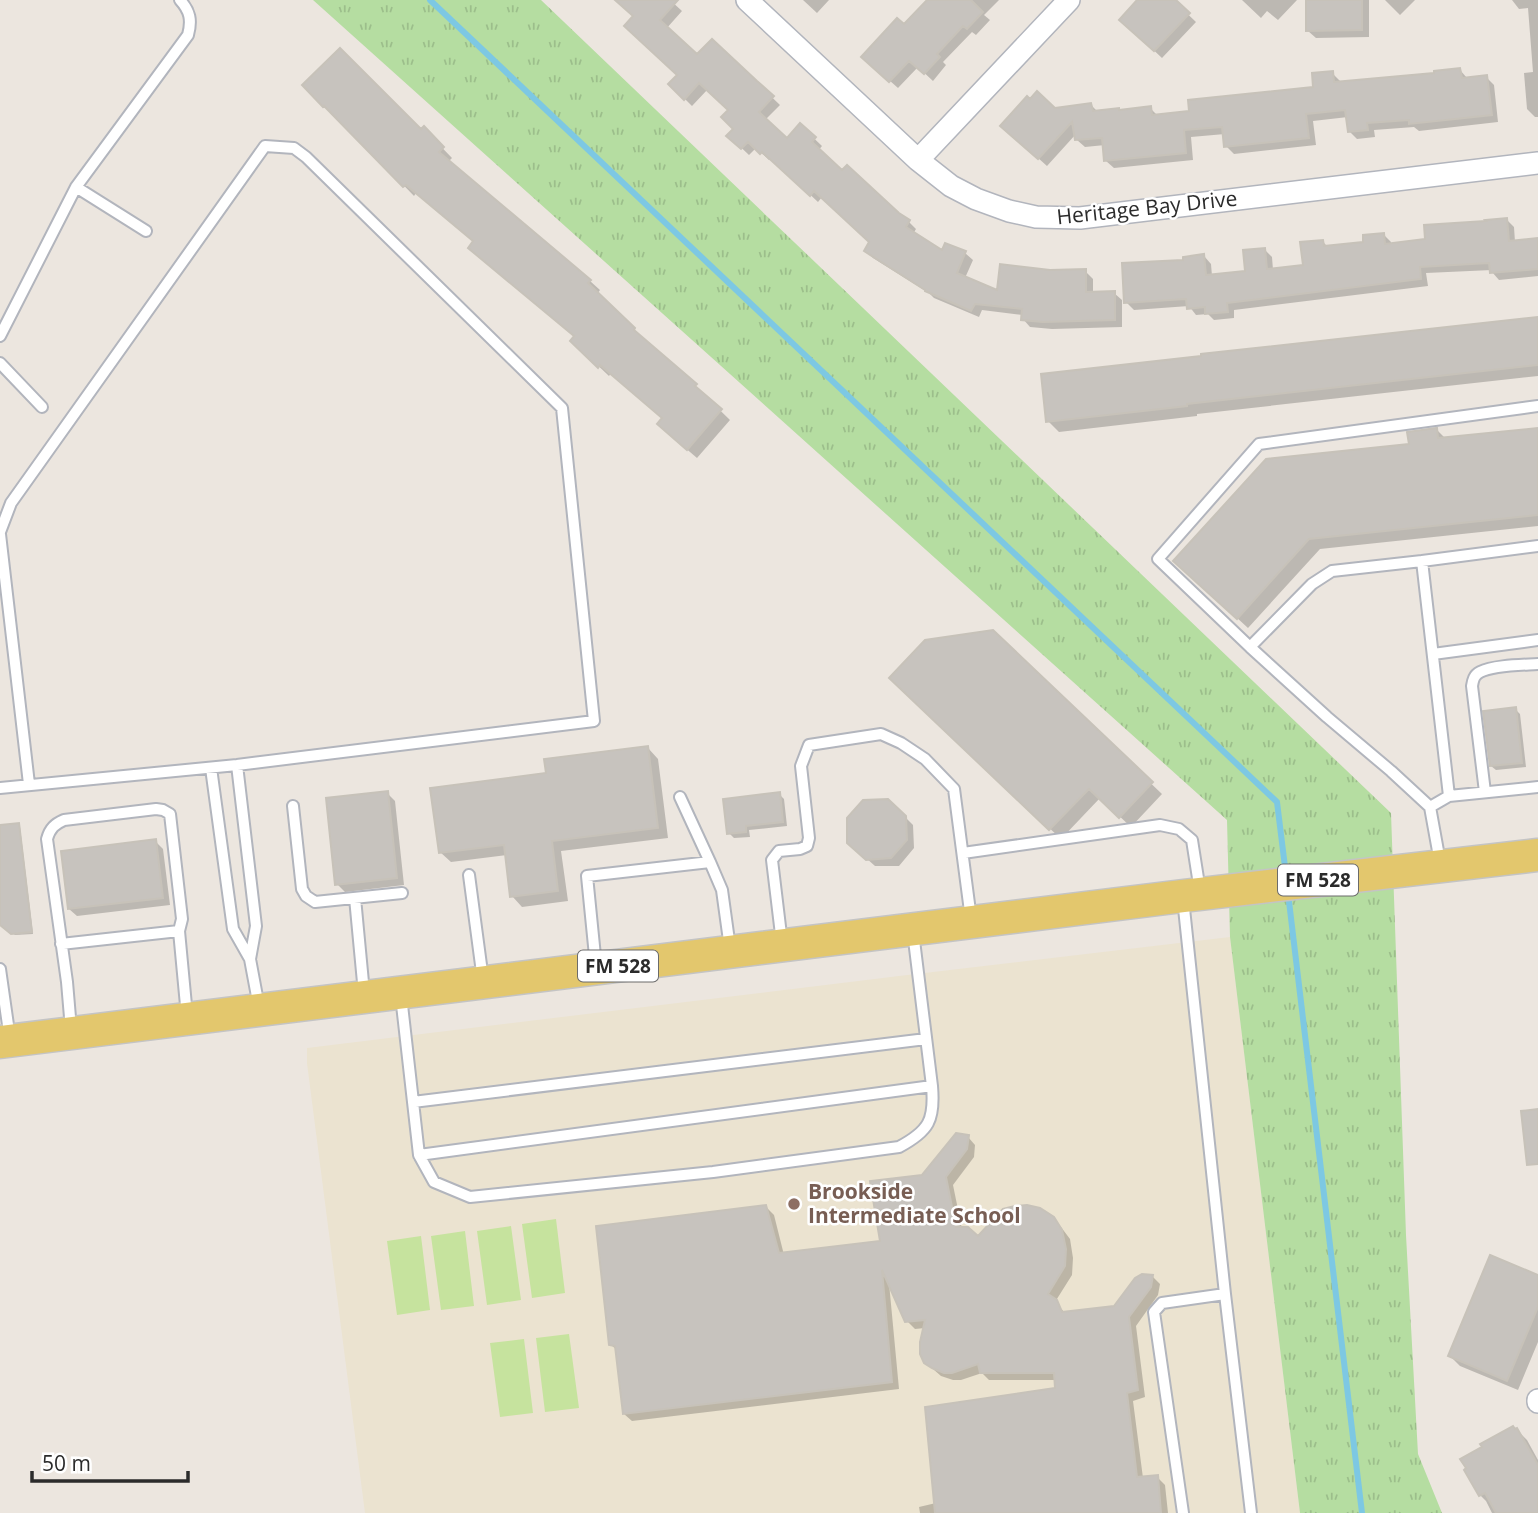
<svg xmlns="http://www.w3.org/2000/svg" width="1538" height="1513" viewBox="0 0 1538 1513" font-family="'Open Sans',sans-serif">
<defs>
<pattern id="grass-tufts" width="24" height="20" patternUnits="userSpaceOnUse" patternTransform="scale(1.75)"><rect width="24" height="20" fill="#b5dda1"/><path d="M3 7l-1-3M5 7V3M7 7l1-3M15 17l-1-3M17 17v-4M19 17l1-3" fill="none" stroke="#9cbe8b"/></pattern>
</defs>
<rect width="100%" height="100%" fill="#ece6df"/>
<path fill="#ebe3d0" d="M1230 937 1300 1513H365L307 1063V1048L899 976Z"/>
<path fill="url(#grass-tufts)" d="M313 0H541L1391 813 1406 1235 1418 1454 1442 1513H1300L1230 937 1227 820Z"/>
<path fill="#c6e39e" d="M556 1219 565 1293 532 1298 522 1224Z
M511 1226 521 1300 487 1305 477 1231Z
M465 1231 474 1306 441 1310 431 1236Z
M421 1236 430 1310 397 1315 387 1241Z
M569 1334 579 1408 545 1412 536 1338Z
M524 1339 533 1413 500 1417 490 1343Z"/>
<path fill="#0003" d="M617 0H670L682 11 666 29 697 57 756 82 780 105 765 120 787 140 800 125 822 146 818 151 842 173 909 222 916 229 913 234 943 252 946 245 965 253 973 260 965 278 998 292 1050 272 1085 271 1093 279V293H1114L1122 300V327L1052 329 1030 327 1023 319V315L982 310 979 317 934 298 929 293 873 258 866 251 871 242 822 197 818 202 771 158 769 160 756 148 749 155 729 136 736 129 730 111 708 89 692 106 678 92 679 75 635 17Z
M803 0H829L817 13Z
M929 0H999L984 15 990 20 976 35 972 32 943 62 946 65 933 81 918 67 898 88 871 64Z
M1140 0H1173L1196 22 1162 58 1129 27Z
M1242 0H1297L1278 20 1267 11 1261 18Z
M1307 0H1369V37L1316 38 1308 31Z
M1385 0H1415L1400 15Z
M1512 0H1538V117H1535L1527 109 1524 73 1533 72 1528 8 1519 9Z
M1460 70 1467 78 1486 77 1494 85 1498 122 1419 131 1414 127 1374 130 1375 137 1357 139 1349 131 1348 117 1313 121 1316 145 1234 154 1226 146 1225 134 1191 137 1193 160 1114 168 1106 161 1105 145 1085 147 1077 140 1076 134 1047 166 1010 133 1055 109 1091 105 1098 112 1150 108 1158 116 1191 113 1315 89 1332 73 1340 81V83L1436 75Z
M335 114 421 131 424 129 452 158 448 162 590 281 600 290 597 294 644 339 643 340 695 386 730 420 697 458 669 434 664 419 611 373 609 376 572 341 575 337 479 257 475 242 416 193 414 196Z
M1507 220 1514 227 1515 242 1538 240V276L1499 280 1492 272V270L1426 273 1428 286 1234 310V318L1214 320 1208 314 1196 315 1189 306 1134 310 1126 302 1185 262 1204 256 1211 264 1212 276 1247 273 1264 249 1272 257 1273 270 1305 267 1322 241 1328 247 1365 243 1383 234 1391 242V245L1427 240Z
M1538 319V376L1197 414V416L1059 432 1048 421Z
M1538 429V526L1320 549 1248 628 1186 571 1437 430 1446 439Z
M992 632 1162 794 1131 827 1100 798 1061 839 891 678Z
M1515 709 1520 714 1526 767 1496 770 1491 766Z
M648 748 658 759 668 838 561 851 568 901 522 907 512 896 507 855 451 862 440 852 548 775Z
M387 793 395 801 404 885 345 892 337 884Z
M779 794 784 799 787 826 749 830 750 837 734 838 729 833Z
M905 817 913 825 914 848 899 866H875L857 850Z
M18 825 20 827 33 934 15 935 0 923V827Z
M155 841 163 849 170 905 77 916 69 909Z
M968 1137 975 1145 974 1157 953 1185 962 1229 979 1238 1053 1218 1061 1227 1070 1239 1073 1258 1072 1275 1055 1302 1066 1314 1114 1308 1153 1277 1160 1284 1158 1295 1136 1326 1145 1397 1133 1401 1143 1478 1157 1477 1165 1485 1168 1513H920L919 1507 936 1503 1057 1390 1056 1380H989L982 1373 961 1380H953L941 1376 925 1362V1328L915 1329 907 1321 889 1283 899 1389 632 1421 624 1414 617 1350 611 1345 766 1207 774 1215 784 1255 882 1243 923 1177Z
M1538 1277V1342L1518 1390 1460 1366 1450 1356Z
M1517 1430 1527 1440 1538 1460V1513H1492L1486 1501 1480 1495 1484 1448Z"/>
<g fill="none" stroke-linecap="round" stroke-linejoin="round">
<path stroke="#7dc8e3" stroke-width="6" d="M430 0 1277 802 1286 875
M1288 893 1362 1513"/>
</g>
<path fill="#c7c3be" stroke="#c7c2b9" stroke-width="2" d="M615 0H678L660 20 697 54 712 39 757 81 774 96 759 112 787 138 800 123 816 137 812 142 842 170 847 165 899 213 910 220 906 227 942 250 945 243 966 251 957 273 997 290 1000 264 1050 270 1086 269V292L1115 291V320L1043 322 1021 320 1022 309 975 304 971 311 925 291V290L864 251 869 242 814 191 810 196 762 152 760 154 748 142 741 149 726 136 733 129 721 117 728 110 699 83 684 100 668 84 677 75 624 26 633 16Z
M927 0H971L983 12 967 29 963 26 937 54 940 57 924 74 909 61 889 82 861 57 897 18 904 24Z
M1137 0H1176L1190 13 1154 51 1119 20Z
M1306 0H1362V30L1306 31Z
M340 48 421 129 424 126 444 147 439 152 591 280 588 283 635 328 634 330 697 384 695 386 722 409 687 450 657 424 662 418 600 365 598 368 570 341 574 336 468 248 473 241 406 185 403 187 324 106 323 107 302 85Z
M1460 68 1462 78 1487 75 1492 115 1409 124V120L1367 123 1368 130 1348 132 1345 110 1306 114 1309 138 1224 147 1222 127 1184 130 1186 153 1104 161 1102 138 1075 140 1072 122 1038 159 1000 126 1027 96 1030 99 1037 91 1055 108 1091 103 1093 111 1119 108V110L1151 106 1152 115 1189 111 1188 100 1313 87 1312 73 1333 71 1334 82 1434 73V71Z
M1507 218 1509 241 1538 238V269L1490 273 1489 263 1420 267 1421 279 1227 303 1228 312 1205 314V307L1187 309 1186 299 1124 303 1122 263 1183 260V257L1204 254 1206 275 1245 271 1243 250 1265 248 1267 269 1303 265 1300 242 1323 240 1324 246 1363 242V235L1384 233 1385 244 1425 239 1424 225 1486 221 1485 220Z
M1538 317V365L1187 404V406L1046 422 1041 374 1201 356V354Z
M1437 428 1438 438 1538 428V515L1309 539 1237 619 1173 561 1266 459 1409 444 1407 432Z
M993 630 1153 782 1119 818 1089 789 1049 830 889 678 925 640Z
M1516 707 1522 763 1490 766 1483 711Z
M648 746 658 828 552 841 558 891 510 897 504 845 439 853 430 788 546 773 544 759Z
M388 791 397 878 335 885 326 798Z
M780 792 783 822 746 826V832L727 834 723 799Z
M888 799 906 816 907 840 891 858 866 860 847 843V818L863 800Z
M19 823 32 932 11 934 0 925V825Z
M156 839 163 898 68 909 61 851Z
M1538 1109V1164L1527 1165 1521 1111Z
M956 1133 969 1135 967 1149 946 1177 956 1227H968L978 1236 1003 1209 1015 1206 1027 1205 1040 1208 1054 1217 1062 1230 1066 1249 1065 1266 1048 1294 1057 1300 1062 1312 1114 1306 1135 1278 1142 1274 1153 1275 1151 1287 1129 1317 1138 1390 1127 1393 1137 1477 1158 1475 1161 1513H935L925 1407 1055 1388 1054 1373H980L978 1364 952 1373H944L932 1368 924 1363 920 1354V1342L925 1320 905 1322 882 1270 892 1382 623 1414 615 1346 609 1345 596 1226 766 1205 779 1253 880 1241 870 1181 922 1175Z
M1490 1255 1538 1275V1307L1507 1381 1448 1356Z
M1513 1426 1515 1429 1517 1428 1538 1465V1513H1496L1485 1493 1479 1496 1464 1470 1466 1468 1460 1459 1482 1447 1480 1444Z"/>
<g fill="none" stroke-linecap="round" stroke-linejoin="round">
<defs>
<path id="lane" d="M76 187 146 231
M0 336 76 187 188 35C192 20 190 11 180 0
M0 363 42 407
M0 532 11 503 265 146 294 148 306 157 562 408 594 721 237 765 0 788
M0 534 29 784
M1422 561 1449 796
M1250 647 1312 584 1332 571 1422 561 1538 546
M1433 654 1538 640
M237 765 256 926 250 959
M211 768 233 929 250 959 259 1007
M1485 792 1472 686C1473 680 1474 675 1480 672 1494 665 1522 665 1538 664
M680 797 710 862
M293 806 302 889 306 896 315 902 402 893
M1430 807 1449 796 1538 787
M963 853 1160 825 1179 829 1192 840 1200 891
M1440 862 1430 807 1391 771 1327 717 1250 647 1158 559 1259 444 1538 406
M469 875 483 980
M355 898 364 993
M1183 899 1225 1294 1251 1513
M782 943 772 860 779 851 800 849 807 846 809 838 801 766 809 745 881 734 901 743 925 759 954 789 971 919
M61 944 179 931
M596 966 587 876 710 862 722 890 730 948
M0 969 10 1039
M401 996 419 1155 434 1182 470 1197 713 1172 899 1147C929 1131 935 1120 932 1086L913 932
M71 1029 67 982 47 839C50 828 55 824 64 820L156 809 163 810 170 814 182 919 179 931 187 1016
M413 1102 926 1039
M419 1155 932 1086
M1183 1513 1154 1312 1162 1303 1225 1294"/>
<path id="street" d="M747 0 918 160 951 186 976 199 1009 211 1036 217 1080 218 1538 163
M918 160 1069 0
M1538 1400V1402"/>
<path id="primary" d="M0 1042 1183 896 1538 855"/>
</defs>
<use href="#lane" stroke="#b2b5bd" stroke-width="14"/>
<use href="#street" stroke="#b2b5bd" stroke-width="24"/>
<use href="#primary" stroke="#c4c4c4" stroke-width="35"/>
<use href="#lane" stroke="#fff" stroke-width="10"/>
<use href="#street" stroke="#fff" stroke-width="21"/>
<use href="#primary" stroke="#e3c76d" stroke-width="32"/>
</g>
<circle fill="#8d6e63" stroke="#fff" stroke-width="2.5" cx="794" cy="1204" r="7"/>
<g text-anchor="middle" stroke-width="5" stroke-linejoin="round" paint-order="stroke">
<g fill="#fff" stroke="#6b6b6b" stroke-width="2">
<rect x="1278" y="864.5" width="80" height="31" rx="5"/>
<rect x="578" y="950.5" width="80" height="31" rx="5"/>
</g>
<g font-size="19" font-weight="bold" fill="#2b2b2b">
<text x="1318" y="887">FM 528</text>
<text x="618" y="973">FM 528</text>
</g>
<g font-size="21" fill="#2b2b2b" stroke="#fff">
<text transform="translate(1147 208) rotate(-6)" y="7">Heritage Bay Drive</text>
</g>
<g font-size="21" font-weight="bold" fill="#785e54" stroke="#fff" text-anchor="start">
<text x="808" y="1199">Brookside<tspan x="808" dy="24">Intermediate School</tspan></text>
</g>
</g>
<path d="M32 1471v10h156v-10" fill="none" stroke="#2b2b2b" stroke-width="3.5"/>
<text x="42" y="1471" font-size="21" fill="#2b2b2b" stroke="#ffffff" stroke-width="5" paint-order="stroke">50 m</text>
</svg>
